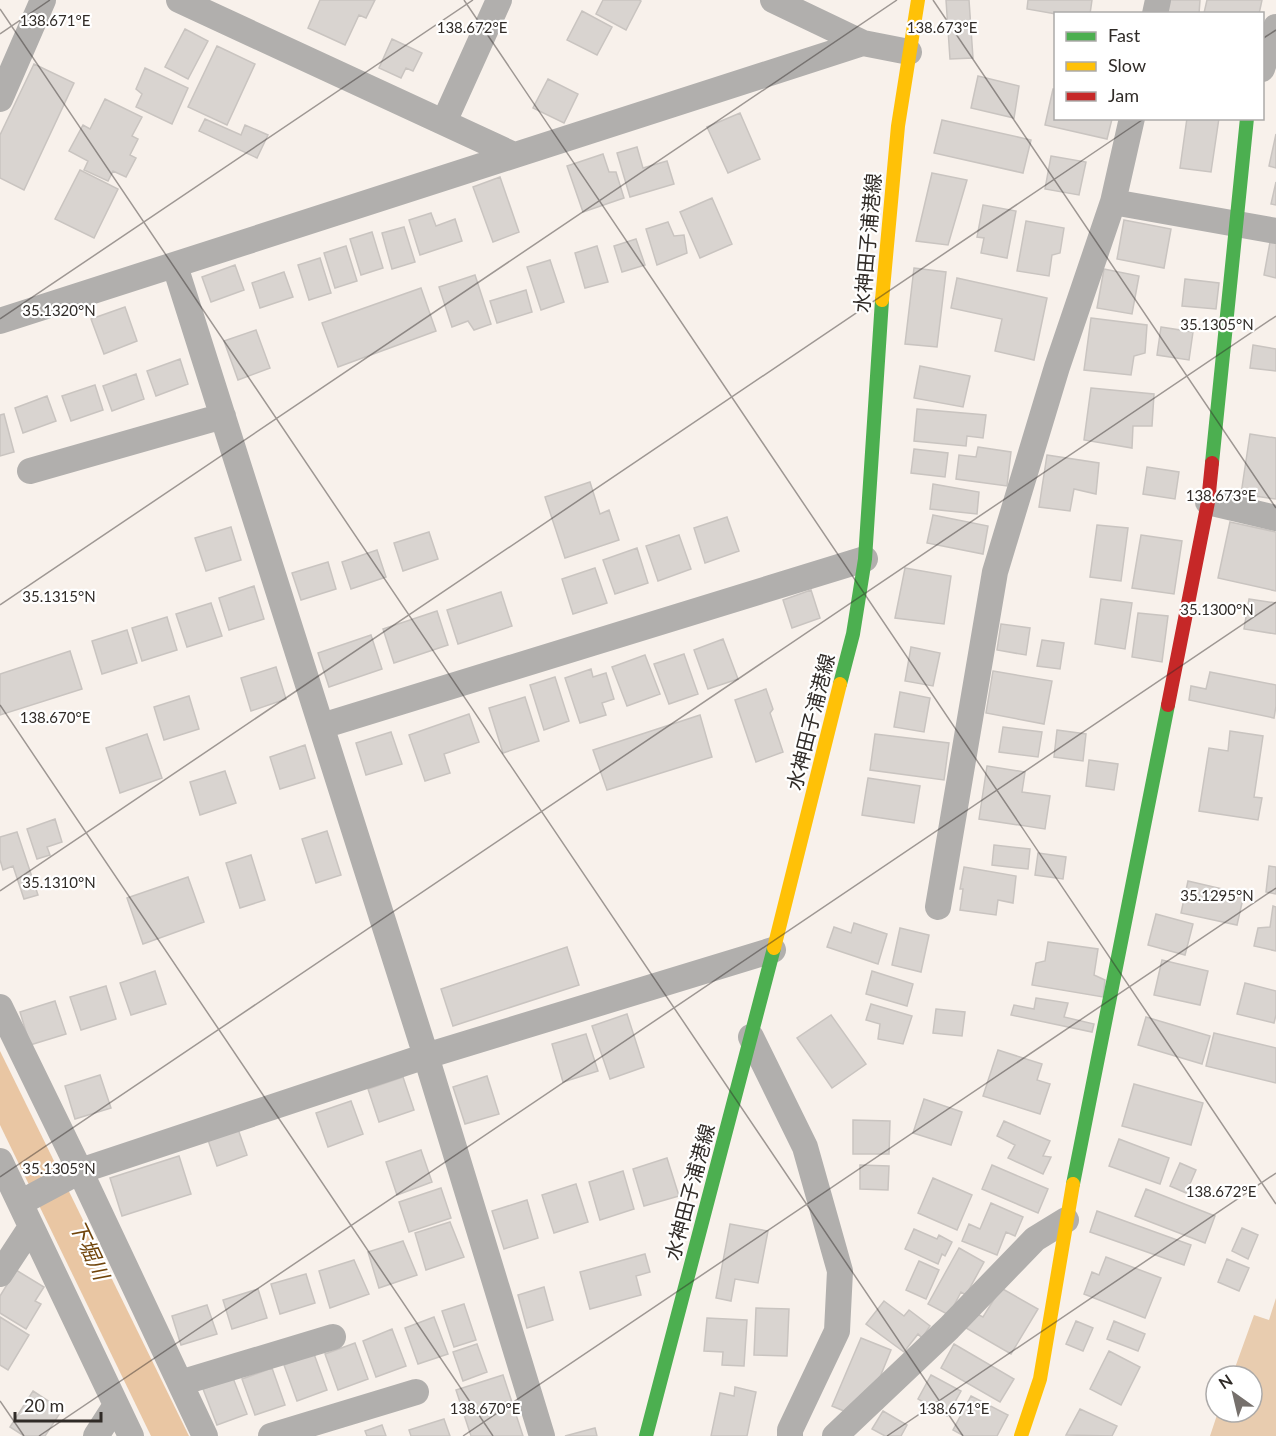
<svg xmlns="http://www.w3.org/2000/svg" width="1276" height="1436" viewBox="0 0 1276 1436" font-family="Lato,'Noto Sans JP',sans-serif">
<rect width="100%" height="100%" fill="#f8f1eb"/>
<path fill="#e8ccaf" d="M1276 1298V1436H1210L1218 1412H1252V1376H1232L1254 1315 1269 1320Z"/>
<path fill="#e9c6a3" d="M0 1051 189 1436H151L0 1125Z"/>
<path fill="#d9d4d0" stroke="#c9c4c0" stroke-width="1.5" d="M320 0H375L366 18 359 15 345 45 308 28Z
M603 0H639L641 1 626 30 596 14Z
M946 0H969L973 58 950 59Z
M1028 0H1092L1090 14H1056L1027 9Z
M1166 0H1200L1199 14H1176L1164 11Z
M1207 0H1262L1259 14H1207L1204 13Z
M582 11 612 27 597 55 567 40Z
M185 29 208 41 188 79 165 67Z
M392 39 422 53 413 71 406 68 401 78 379 68Z
M217 46 255 64 227 125 188 107Z
M34 64 74 83 24 190 0 178V135Z
M145 68 188 88 172 124 136 107 142 94 136 89Z
M978 76 1019 86 1014 118 971 108Z
M548 79 578 94 564 123 533 108Z
M1053 89H1056V118L1112 119 1107 139 1045 125Z
M105 99 142 117 132 136 138 139 130 155 136 158 126 177 113 171 108 181 84 170 88 161 69 151 83 125 90 129Z
M740 113 760 159 728 173 707 127Z
M1187 118H1219L1211 172 1180 168Z
M205 119 241 135 245 125 268 135 257 158 199 131Z
M942 120 1031 140 1023 173 934 153Z
M1276 134V168L1269 166Z
M637 147 643 168 667 161 674 184 630 197 617 153Z
M603 154 609 172H616L624 198 583 212 567 166Z
M1051 156 1086 162 1079 195 1045 189Z
M80 170 118 189 94 238 55 219Z
M932 173 967 180 948 245 916 241Z
M500 177 519 232 493 242 473 187Z
M1276 182V205L1271 204Z
M712 198 732 244 700 258 680 212Z
M983 205 1016 211 1007 258 981 253 984 238 977 237Z
M431 213 436 226 455 219 462 241 420 255 409 220Z
M1124 220 1171 229 1164 268 1117 259Z
M1026 221 1064 228 1060 253 1052 255 1049 276 1017 271Z
M668 222 674 236 684 235 687 253 657 265 646 229Z
M404 227 415 262 392 269 382 233Z
M372 232 383 268 361 275 350 239Z
M636 239 645 265 622 272 614 246Z
M1270 242 1276 243V278L1264 275Z
M346 246 357 281 335 288 324 253Z
M597 246 608 282 585 288 575 253Z
M320 258 331 293 309 300 298 265Z
M550 260 564 302 541 310 527 267Z
M235 265 244 290 211 302 202 277Z
M914 268 946 272 937 347 905 344Z
M1104 269 1139 276 1132 314 1097 308Z
M284 272 293 297 260 308 252 283Z
M475 275 491 324 474 330 468 321 452 327 439 287Z
M957 278 1047 298 1034 360 995 351 1002 319 951 308Z
M1185 279 1219 283 1216 309 1182 306Z
M421 288 436 331 338 367 322 323Z
M526 290 532 312 497 323 490 301Z
M125 307 137 341 104 354 91 319Z
M1091 318 1147 325 1145 353 1134 356 1131 375 1084 370Z
M1161 327 1193 332 1189 360 1157 355Z
M256 330 270 368 238 380 224 341Z
M1253 345 1276 349V371L1250 368Z
M180 359 188 384 156 396 147 371Z
M920 366 970 376 963 407 914 398Z
M136 374 144 399 112 411 103 386Z
M95 385 103 410 71 421 62 396Z
M1091 388 1154 394 1152 426H1133L1132 448 1084 440Z
M47 396 56 421 23 433 15 408Z
M917 409 986 415 983 438 967 436 966 446 914 441Z
M4 414 14 452 0 456V415Z
M1250 434 1276 438V499L1241 494Z
M978 447 1011 452 1007 486 956 479 959 455 976 457Z
M914 449 948 453 945 477 911 473Z
M1047 455 1099 463 1096 494 1074 489 1070 511 1039 507Z
M1147 467 1179 472 1175 499 1143 494Z
M590 482 600 514 609 510 619 540 565 558 545 497Z
M933 484 979 492 977 514 930 509Z
M933 515 988 526 983 554 927 543Z
M727 517 739 551 705 563 694 528Z
M1230 522 1276 532V591L1218 578Z
M1097 525 1128 528 1121 581 1090 577Z
M231 527 241 560 206 571 195 538Z
M429 532 438 559 403 571 394 543Z
M679 535 691 569 658 581 646 546Z
M1141 535 1182 541 1174 594 1132 588Z
M637 548 648 583 615 594 603 560Z
M377 550 386 577 351 589 342 562Z
M328 562 336 589 301 600 292 573Z
M595 568 607 603 573 614 562 579Z
M905 568 951 576 944 624 895 618Z
M254 586 264 619 229 630 219 598Z
M811 590 820 618 792 628 783 600Z
M501 592 512 626 458 644 447 610Z
M1101 599 1132 603 1125 649 1095 644Z
M1249 599 1276 603V634L1244 629Z
M211 603 222 636 187 647 176 614Z
M437 611 448 645 394 663 383 629Z
M1138 613 1168 616 1162 662 1132 657Z
M167 617 177 650 142 661 132 628Z
M1001 624 1030 628 1026 655 997 650Z
M127 630 137 663 102 674 92 641Z
M371 635 382 669 329 687 318 653Z
M723 639 738 679 708 689 694 650Z
M1042 640 1064 643 1060 669 1037 666Z
M911 647 940 653 933 686 905 681Z
M70 651 82 689 0 715V674Z
M684 654 698 694 669 704 654 664Z
M645 655 660 694 627 706 612 667Z
M276 667 286 699 251 711 241 678Z
M591 669 593 677 606 673 614 699 602 703 606 715 580 723 565 678Z
M993 671 1052 681 1044 724 986 713Z
M1210 672 1276 685V706L1274 718 1189 700 1191 686 1206 689Z
M555 677 569 721 544 730 530 685Z
M766 689 773 709 770 713 783 752 756 762 735 700Z
M900 692 930 698 924 732 894 727Z
M189 696 199 729 164 740 154 707Z
M525 697 539 741 503 753 489 708Z
M469 714 479 742 444 754 450 773 425 781 409 735Z
M700 715 712 757 607 790 593 750Z
M1003 727 1042 732 1038 757 999 752Z
M1057 730 1086 734 1083 761 1054 757Z
M1230 731 1263 736 1254 797 1262 798 1258 820 1199 811 1209 748 1228 751Z
M391 732 402 764 366 775 356 743Z
M147 734 162 778 120 793 106 748Z
M875 734 949 743 944 780 870 770Z
M305 745 315 778 280 789 270 757Z
M1089 760 1118 764 1114 790 1086 786Z
M987 766 1025 772 1022 792 1050 796 1045 829 979 819Z
M225 771 236 803 200 815 190 782Z
M868 778 920 786 914 823 862 815Z
M55 819 62 842 47 847 50 855 37 859 27 829Z
M327 831 341 875 316 883 302 839Z
M17 832 38 895 24 899 13 866 3 870 0 860V837Z
M994 845 1030 849 1028 869 992 865Z
M1038 853 1066 857 1063 879 1035 875Z
M251 855 265 900 240 908 226 863Z
M1269 866 1276 867V894L1266 892Z
M964 867 1016 876 1013 903 998 900 996 915 960 910 963 889H960Z
M188 877 204 922 143 944 127 898Z
M1188 881 1244 894 1237 925 1181 913Z
M1273 906 1276 907V951L1254 946 1258 928 1270 927Z
M1156 914 1193 924 1185 955 1148 945Z
M854 923 887 934 878 964 827 947 834 927 851 933Z
M900 928 929 935 921 972 892 965Z
M1048 942 1098 949 1094 975 1105 980 1103 997 1032 985 1036 963 1045 961Z
M567 947 579 985 453 1026 441 989Z
M1162 960 1208 971 1200 1005 1154 995Z
M155 971 166 1004 131 1015 120 983Z
M872 971 913 984 907 1006 866 994Z
M1245 983 1276 991V1015L1274 1023 1237 1014Z
M106 986 116 1019 81 1030 70 997Z
M1036 998 1068 1003 1064 1017 1094 1024 1092 1032 1011 1015 1014 1005 1034 1009Z
M55 1001 66 1034 30 1045 20 1012Z
M871 1004 912 1016 903 1044 878 1039 880 1024 866 1020Z
M936 1009 965 1012 962 1036 933 1033Z
M627 1014 644 1067 610 1079 592 1026Z
M831 1015 866 1064 832 1088 797 1038Z
M1146 1017 1210 1036 1202 1064 1138 1045Z
M1214 1033 1276 1048V1083L1206 1066Z
M586 1034 598 1071 563 1082 552 1044Z
M998 1050 1042 1064 1037 1080 1050 1084 1040 1114 983 1096Z
M100 1075 111 1108 75 1119 65 1086Z
M487 1076 499 1114 465 1124 453 1087Z
M403 1077 414 1110 379 1122 368 1089Z
M1134 1084 1203 1103 1191 1145 1122 1126Z
M924 1099 962 1112 951 1145 913 1133Z
M351 1101 363 1134 328 1147 316 1113Z
M853 1120 890 1121 889 1154H853Z
M1004 1121 1050 1141 1043 1156 1051 1157 1043 1174 1008 1158 1015 1145 997 1136Z
M238 1129 247 1155 217 1166 208 1140Z
M1119 1139 1169 1158 1160 1184 1109 1166Z
M421 1150 432 1182 397 1195 386 1162Z
M179 1156 191 1194 122 1216 110 1178Z
M667 1158 679 1196 644 1206 633 1169Z
M1180 1163 1196 1170 1186 1193 1170 1186Z
M860 1165 889 1166 888 1190 860 1189Z
M992 1165 1048 1189 1038 1213 982 1189Z
M623 1171 634 1209 600 1220 589 1182Z
M933 1178 972 1195 957 1230 918 1213Z
M576 1184 588 1222 554 1233 542 1195Z
M441 1188 451 1218 409 1232 399 1202Z
M1146 1189 1215 1216 1205 1243 1135 1216Z
M527 1200 538 1238 504 1249 492 1211Z
M991 1203 1023 1217 1015 1236 1006 1232 997 1255 962 1241 969 1224 980 1229Z
M1097 1211 1191 1245 1184 1265 1090 1232Z
M450 1222 464 1257 426 1270 415 1233Z
M730 1224 768 1231 758 1283 735 1279 731 1301 716 1298Z
M1242 1228 1258 1235 1248 1259 1232 1251Z
M914 1229 937 1239 939 1235 952 1242 945 1256 942 1254 938 1264 905 1249Z
M403 1241 417 1275 379 1288 368 1252Z
M959 1248 984 1262 966 1295 961 1292 949 1315 928 1304Z
M645 1254 650 1272 636 1276 641 1295 590 1309 580 1272Z
M1106 1257 1161 1278 1145 1318 1084 1294 1092 1272 1099 1275Z
M1227 1259 1249 1268 1239 1291 1218 1282Z
M354 1260 369 1294 330 1308 319 1271Z
M919 1261 939 1270 926 1299 906 1290Z
M16 1270 44 1287 35 1301 41 1304 26 1329 0 1313V1296Z
M306 1274 315 1303 280 1314 271 1284Z
M544 1287 553 1320 527 1328 518 1295Z
M1001 1288 1038 1309 1011 1354 966 1328 975 1313 983 1317Z
M258 1289 267 1318 232 1329 223 1300Z
M884 1301 904 1316 909 1310 930 1326 922 1338 918 1334 904 1352 866 1324Z
M464 1304 476 1340 454 1347 442 1311Z
M207 1305 217 1334 181 1345 172 1316Z
M756 1308 789 1309 787 1356 754 1355Z
M0 1317 29 1335 8 1370 0 1365Z
M434 1317 448 1354 418 1364 405 1328Z
M707 1318 747 1320 744 1366 722 1365 723 1352 704 1351Z
M1076 1321 1093 1328 1083 1351 1066 1344Z
M1114 1321 1145 1334 1138 1351 1107 1339Z
M392 1329 406 1366 376 1377 363 1341Z
M861 1338 891 1350 880 1377 844 1411 832 1406Z
M355 1343 368 1379 338 1390 325 1354Z
M477 1344 487 1372 463 1381 453 1352Z
M954 1344 1014 1379 1000 1402 941 1368Z
M1109 1351 1140 1367 1121 1405 1090 1389Z
M314 1354 327 1390 297 1401 284 1365Z
M272 1368 285 1405 255 1415 242 1379Z
M503 1375 523 1436H471L456 1390Z
M931 1375 961 1391 947 1416 918 1399Z
M233 1378 247 1414 217 1425 203 1389Z
M735 1387 756 1392 747 1436H711L720 1393 734 1396Z
M33 1391 62 1410 45 1436H24L10 1427Z
M971 1396 1008 1415 997 1436H964L953 1430Z
M1080 1409 1117 1426 1112 1436 1066 1435Z
M883 1411 907 1425 901 1436H885L872 1429Z
M444 1419 450 1436H411L409 1430Z
M382 1425 386 1436H367L365 1431Z
M595 1428 597 1436H565Z"/>
<g fill="none" stroke-linecap="round" stroke-linejoin="round">
<path stroke="#b1afad" stroke-width="26" d="M179 0 514 155
M773 0 863 43
M1155 14 1158 0
M1262 69 1276 27
M0 99 43 0
M444 122 499 0
M1113 202 1276 231
M175 266 426 1056 542 1436
M0 321 863 43 909 52
M30 471 223 416
M1208 502 1276 518
M322 726 865 559
M938 907 995 572 1057 367 1113 202 1132 118
M0 1007 80 1171 205 1436
M751 1037 805 1147 840 1271 837 1331 790 1430V1436
M0 1161 131 1436
M20 1203 80 1171 426 1056 773 950
M0 1274 31 1227
M180 1383 333 1337
M96 1436 116 1405
M271 1436 416 1392
M835 1436 949 1328 1035 1239 1066 1220"/>
<path stroke="#4caf50" stroke-width="14" d="M1212 463 1247 118
M840 684 853 634 865 559 882 300
M1073 1184 1168 705
M646 1436 774 948"/>
<path stroke="#ffc107" stroke-width="14" d="M882 300 898 126 918 0
M774 948 840 684
M1021 1436 1040 1379 1073 1184"/>
<path stroke="#c62828" stroke-width="14" d="M1168 705 1208 502 1212 463"/>
</g>
<path fill="none" stroke="#302b27" stroke-width="1.5" stroke-opacity="0.45" d="M464 0 1276 1204M933 0 1276 508M0 9 963 1436M0 34 50 0M1262 39 1276 30M0 319 473 0M0 605 897 0M0 705 493 1436M0 891 1145 118M0 1177 1276 316M0 1401 24 1436M39 1436 1276 602M463 1436 1276 888M887 1436 1276 1173"/>
<g text-anchor="middle" stroke-width="4.5" stroke-linejoin="round" paint-order="stroke">
<g font-size="20" fill="#302b27" stroke="#fff">
<text transform="translate(868 243) rotate(-85)" y="7">水神田子浦港線</text>
<text transform="translate(811 722) rotate(-76)" y="7">水神田子浦港線</text>
<text transform="translate(690 1192) rotate(-75)" y="7">水神田子浦港線</text>
</g>
<g font-size="21" font-style="italic" fill="#70440a" stroke="#fff">
<text transform="translate(89 1250) rotate(65)" y="7">下堀川</text>
</g>
</g>
<g font-size="15" text-anchor="middle" fill="#302b27" stroke="#fff" stroke-width="4.5" stroke-linejoin="round" paint-order="stroke">
<text x="55" y="26">138.671°E</text>
<text x="472" y="33">138.672°E</text>
<text x="942" y="33">138.673°E</text>
<text x="59" y="316">35.1320°N</text>
<text x="1217" y="330">35.1305°N</text>
<text x="1221" y="501">138.673°E</text>
<text x="59" y="602">35.1315°N</text>
<text x="1217" y="615">35.1300°N</text>
<text x="55" y="723">138.670°E</text>
<text x="59" y="888">35.1310°N</text>
<text x="1217" y="901">35.1295°N</text>
<text x="59" y="1174">35.1305°N</text>
<text x="1221" y="1197">138.672°E</text>
<text x="485" y="1414">138.670°E</text>
<text x="954" y="1414">138.671°E</text>
</g>
<rect x="1054" y="12" width="210" height="108" fill="#ffffff" stroke="#acaaa9" stroke-width="1.5"/>
<rect x="1066" y="32" width="30" height="9" fill="#4caf50" stroke="#acaaa9" stroke-width="1.5"/>
<text x="1108" y="42" font-size="18" fill="#302b27">Fast</text>
<rect x="1066" y="62" width="30" height="9" fill="#ffc107" stroke="#acaaa9" stroke-width="1.5"/>
<text x="1108" y="72" font-size="18" fill="#302b27">Slow</text>
<rect x="1066" y="92" width="30" height="9" fill="#c62828" stroke="#acaaa9" stroke-width="1.5"/>
<text x="1108" y="102" font-size="18" fill="#302b27">Jam</text>
<g transform="translate(1234 1394) rotate(326)"><circle r="28" fill="#ffffff" stroke="#acaaa9" stroke-width="1.5"/>
<path d="M0-4.5L10 22L0 15L-10 22Z" fill="#76706c"/>
<text y="-9" font-size="16" font-weight="bold" text-anchor="middle" fill="#302b27">N</text>
</g>
<path d="M15 1412v9h86v-9" fill="none" stroke="#302b27" stroke-width="3"/>
<text x="24" y="1412" font-size="18" fill="#302b27" stroke="#ffffff" stroke-width="4.5" paint-order="stroke">20 m</text>
</svg>
